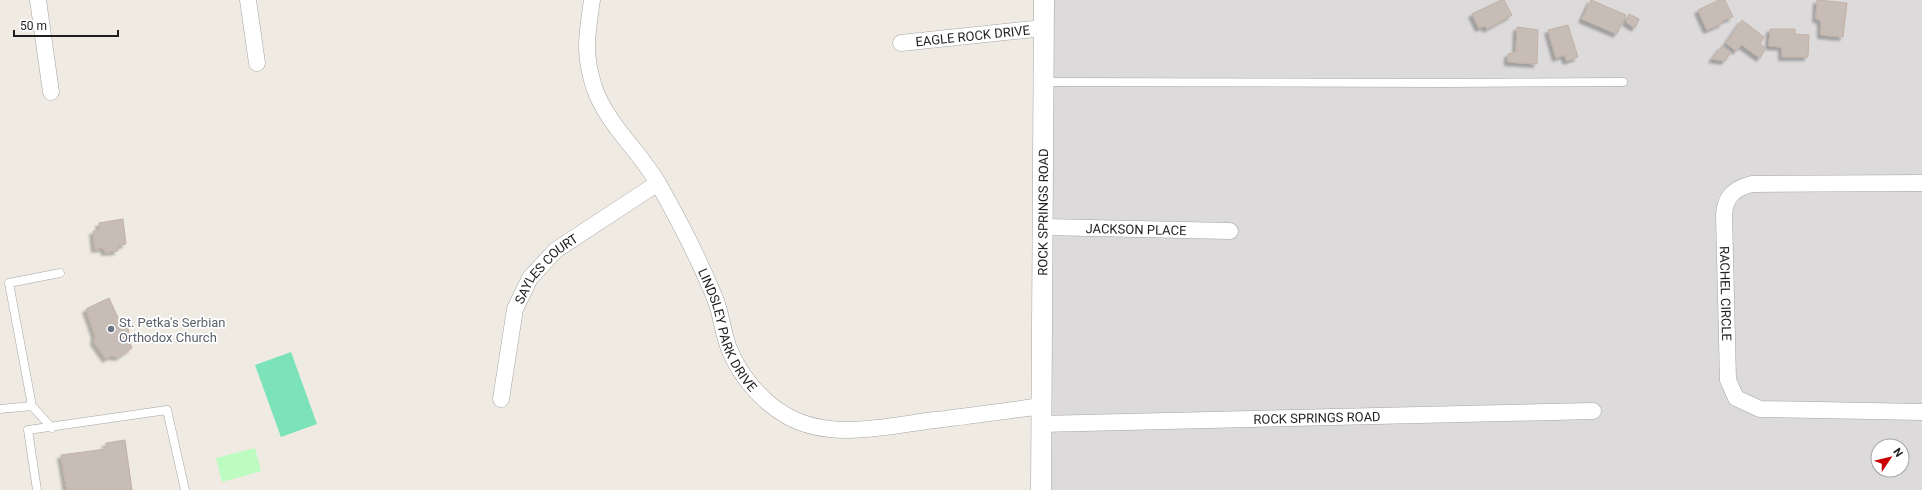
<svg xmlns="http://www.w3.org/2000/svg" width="1922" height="490" viewBox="0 0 1922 490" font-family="Roboto,sans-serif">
<defs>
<filter id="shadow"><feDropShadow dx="-3.5" dy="3.5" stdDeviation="1" flood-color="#0004"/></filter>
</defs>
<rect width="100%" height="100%" fill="#efebe3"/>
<path fill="#dcdada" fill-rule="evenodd" d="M1043 0H1922V490H1041ZM1878 446H1902V470H1878Z"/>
<path fill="#bdfcc1" d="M255 448 261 471 222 482 216 458Z"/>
<path fill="#7ce3b9" d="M291 352 317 424 281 437 255 365Z"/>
<path fill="#c7bdb6" stroke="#c2b1a4" filter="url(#shadow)" d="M1501 0H1504L1512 15 1487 29 1485 26 1479 28 1472 14Z
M1591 0 1626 15 1617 34 1582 19Z
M1719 0H1725L1733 17 1722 21 1723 23 1707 30 1698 10Z
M1817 0 1847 3 1843 37 1821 35V22L1819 19H1816Z
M1629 14 1639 19 1635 28 1626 22Z
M1742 20 1764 37 1760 44 1766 48 1760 58 1742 45 1736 51 1726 43Z
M1568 25 1578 57 1567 61 1564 55 1556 58 1548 30Z
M1517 27 1538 30 1537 64 1508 62V54L1516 52Z
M1770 29H1795V34L1809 35 1808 57H1782V47L1769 46Z
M1722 46 1731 52 1725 61 1712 59Z
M123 219 126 244 117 246 118 251 105 252 104 248 95 249 93 231 100 230 99 223Z
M109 298 120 322 128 328 129 334 128 338 132 348 119 357 111 356 106 359 94 342 95 335 86 309Z
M125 440 132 490H67L61 455 106 449V443Z"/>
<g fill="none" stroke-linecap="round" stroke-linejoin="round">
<defs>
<path id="service" d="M1044 82 1444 83 1623 82
M32 406 52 428
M0 409 32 406 9 283 60 273
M37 490 28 430 167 410 185 490"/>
<g id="minor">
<path d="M38 0 51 92"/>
<path d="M248 0 257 63"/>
<path id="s1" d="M592 0C587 35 583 52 594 87 607 125 640 151 659 185 680 222 700 261 716 301 722 317 723 335 730 351 741 377 762 402 787 416 831 441 888 426 935 420 970 416 1006 411 1041 406"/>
<path id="s2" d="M901 43 1043 28"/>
<path id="s3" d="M1922 183 1752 184C1735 188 1725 196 1724 215L1728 380 1736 398 1760 409 1922 412"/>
<path id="s4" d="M1043 227 1230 231"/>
<path id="s5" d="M501 399 515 309 530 278 556 250 658 183"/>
<path id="s6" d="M1041 424 1593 411"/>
</g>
<g id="tertiary">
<path id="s7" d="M1041 490 1044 0"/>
</g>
</defs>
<use href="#service" stroke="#a5a5a5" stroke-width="9"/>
<use href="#minor" stroke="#a5a5a5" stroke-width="17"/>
<use href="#tertiary" stroke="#a5a5a5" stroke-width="21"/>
<use href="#service" stroke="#fff" stroke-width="8"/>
<use href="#minor" stroke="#fff" stroke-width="16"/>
<use href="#tertiary" stroke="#fff" stroke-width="20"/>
</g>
<circle fill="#6b7280" stroke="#fff" stroke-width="1.5" cx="111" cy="329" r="4"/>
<g text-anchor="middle" stroke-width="3.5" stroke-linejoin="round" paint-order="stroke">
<g font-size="13" fill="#1e1e1e" stroke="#fff">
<text dy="5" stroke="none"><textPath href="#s2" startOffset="72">EAGLE ROCK DRIVE</textPath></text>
<text dy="5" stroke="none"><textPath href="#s7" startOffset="278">ROCK SPRINGS ROAD</textPath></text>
<text dy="5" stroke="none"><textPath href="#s4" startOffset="93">JACKSON PLACE</textPath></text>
<text dy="5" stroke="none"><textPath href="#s5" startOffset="143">SAYLES COURT</textPath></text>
<text dy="5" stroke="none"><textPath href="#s3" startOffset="294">RACHEL CIRCLE</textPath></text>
<text dy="5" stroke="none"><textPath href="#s1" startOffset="367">LINDSLEY PARK DRIVE</textPath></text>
<text dy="5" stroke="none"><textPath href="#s6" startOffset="276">ROCK SPRINGS ROAD</textPath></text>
</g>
<g font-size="13" fill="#5b616d" stroke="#fff" text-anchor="start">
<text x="119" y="327">St. Petka's Serbian<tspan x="119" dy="15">Orthodox Church</tspan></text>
</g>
</g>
<g transform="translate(1890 458) rotate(55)"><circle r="19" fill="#ffffff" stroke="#a5a5a5"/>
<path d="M0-3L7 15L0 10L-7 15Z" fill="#cb0004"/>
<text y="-6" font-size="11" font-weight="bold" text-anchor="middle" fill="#1e1e1e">N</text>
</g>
<path d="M14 30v6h104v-6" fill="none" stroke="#1e1e1e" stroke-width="2"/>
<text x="20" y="30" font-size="12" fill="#1e1e1e" stroke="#ffffff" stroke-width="3" paint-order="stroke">50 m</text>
</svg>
